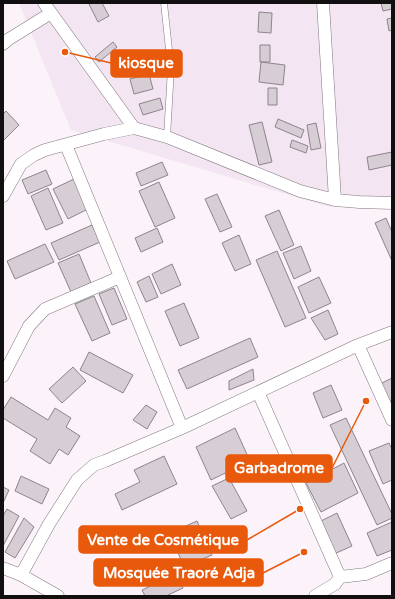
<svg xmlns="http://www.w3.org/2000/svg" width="395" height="599" viewBox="0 0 395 599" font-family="'Varela Round',sans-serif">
<rect width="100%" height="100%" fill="#fcf3fa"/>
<path fill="#f3e5f1" d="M19 3H392V203L329 207 71 130Z"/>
<path fill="#d6cdd5" stroke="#8d858c" d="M91 3H102L109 16 98 22 89 4Z
M381 3H392V9L383 11Z
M259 12 272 13 271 33 258 32Z
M392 18V30L389 31 387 19Z
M113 42 117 47 99 62 95 57Z
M260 45H270V62H260Z
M261 62 285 65 283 85 259 82Z
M149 74 153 89 134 94 130 79Z
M268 88H277V105H268Z
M160 98 163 109 143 115 139 104Z
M6 111 19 125 3 141V114Z
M278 119 304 130 301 138 275 127Z
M262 122 272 162 259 165 249 125Z
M316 123 321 148 311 150 307 125Z
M292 140 308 146 306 153 290 147Z
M392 152V165L369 170 367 157Z
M162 162 168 175 141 186 136 173Z
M46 170 52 184 28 194 22 180Z
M74 179 88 209 68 219 53 189Z
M159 182 175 218 155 227 139 191Z
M48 188 63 223 46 230 31 196Z
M217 194 232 227 220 232 205 199Z
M279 210 294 245 281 251 265 216Z
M386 218 392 232V261L375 223Z
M92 225 100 242 59 260 51 243Z
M157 228 163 242 141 252 135 238Z
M239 235 251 264 235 271 222 243Z
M45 244 54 262 15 279 7 261Z
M301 246 311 271 294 279 283 253Z
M277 251 306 318 285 327 256 260Z
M79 254 91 283 71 292 58 263Z
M172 264 181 285 161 294 152 274Z
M149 276 158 297 146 302 137 282Z
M319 277 331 303 309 313 298 287Z
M114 288 127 319 112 325 99 294Z
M94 296 110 333 92 341 75 304Z
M184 303 199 338 180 346 165 311Z
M328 310 338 334 325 340 311 318Z
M250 338 258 357 187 389 178 370Z
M89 352 133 375 123 393 80 370Z
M73 367 86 381 62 403 49 389Z
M253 369 254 380 229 390V381Z
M392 378V401L388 403 380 384Z
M331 385 342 410 323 418 313 393Z
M11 397 48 420 55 408 71 418 66 427 80 436 68 455 59 449 50 464 30 451 37 439 3 418V410Z
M146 405 157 412 147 429 133 420Z
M346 418 392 514V518L377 525 330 425Z
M235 428 250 461 211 480 196 447Z
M389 443 392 449V480L383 484 369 451Z
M164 456 177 484 122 510 115 494 140 482 134 470Z
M344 463 358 493 321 512 306 483Z
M21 476 49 489 42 504 15 491Z
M229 478 247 511 231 519 212 486Z
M3 487 9 490 3 503Z
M7 509 19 516 3 546V516Z
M337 513 352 546 334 554 319 522Z
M24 518 34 527 15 558 5 552Z
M197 521 212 555 184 567 170 533Z
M392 522V550L377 556 367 533Z
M176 574 183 588 166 596H145L142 590Z"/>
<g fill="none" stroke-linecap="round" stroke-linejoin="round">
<defs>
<path id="service" d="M164 3 171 68 167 137"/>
<path id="minor" d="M44 3 134 128
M323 3 335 200
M3 44 9 39 51 13
M66 145 182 428 358 345 392 332
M3 196 21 164 34 155 45 150 104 134 134 128 167 137 300 191 335 200 359 202 392 203
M358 345 392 420
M3 376 29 326 45 309 120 277
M258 392 340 577
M3 568 21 575 58 596
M21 575 49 524 77 480 94 465 105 461 182 428
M315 596 335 584 340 577 366 574 392 563"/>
</defs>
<use href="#service" stroke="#80787f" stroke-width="7"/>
<use href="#minor" stroke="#80787f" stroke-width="13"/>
<use href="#service" stroke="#fff" stroke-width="6"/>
<use href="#minor" stroke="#fff" stroke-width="12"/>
</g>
<path fill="none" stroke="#e8590c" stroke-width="1.5" d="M65 52L111 63M366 401L332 468M300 509L247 540M304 552L263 573"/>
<g fill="#e8590c" stroke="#fff" stroke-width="1.5">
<circle cx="65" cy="52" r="4"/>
<circle cx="366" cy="401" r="4"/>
<circle cx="300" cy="509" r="4"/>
<circle cx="304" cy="552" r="4"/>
</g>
<g fill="#e8590c" stroke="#e8590c" stroke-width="1.5">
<rect x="111" y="50" width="71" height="27" rx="4"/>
<rect x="226" y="455" width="106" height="27" rx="4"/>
<rect x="79" y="526" width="168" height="27" rx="4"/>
<rect x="94" y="559" width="169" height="27" rx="4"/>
</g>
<g font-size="15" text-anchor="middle" font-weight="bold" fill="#fff">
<text x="146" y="68">kiosque</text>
<text x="279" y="473">Garbadrome</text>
<text x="163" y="545">Vente de Cosmétique</text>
<text x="179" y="578">Mosquée Traoré Adja</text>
</g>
<rect width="395" height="599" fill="none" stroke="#120f11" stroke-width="8"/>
</svg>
